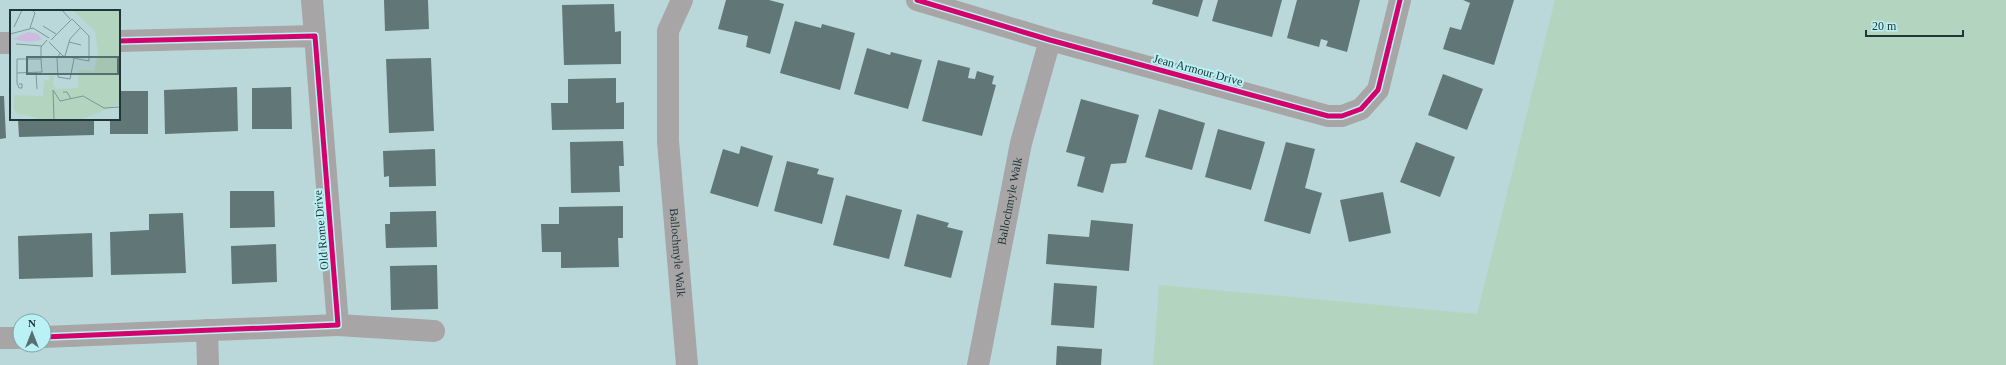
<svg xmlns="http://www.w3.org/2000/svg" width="2006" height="365" viewBox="0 0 2006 365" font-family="'Times New Roman',serif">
<rect width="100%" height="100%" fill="#bad8da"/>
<path fill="#b3d4be" d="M1555 0H2006V365H1153L1159 285 1477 314Z"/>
<path fill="#617676" d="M384 0H428L429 29 385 31Z
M726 0H769L784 4 770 54 746 47 748 36 718 29Z
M1153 0H1203L1198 17 1152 4Z
M1218 0H1282L1272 37 1212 21Z
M1297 0H1360L1347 52 1326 46 1328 41 1321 39 1319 47 1287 38Z
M1463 0H1514L1494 65 1443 49 1450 27 1461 30 1470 3Z
M614 4 615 32 621 31V64L564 65 562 5Z
M795 21 821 28 822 24 855 33 840 90 780 73Z
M867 48 890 55 891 52 922 60 908 109 854 94Z
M431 58 434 131 389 133 386 59Z
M938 60 970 68 968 78 975 79 977 71 994 76 992 84 996 85 982 136 922 121Z
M1443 74 1483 89 1467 130 1428 115Z
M616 78V103L624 102V129L552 130 551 103H568V79Z
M237 87 238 131 165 134 164 90Z
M291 87 292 129H252V88Z
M119 91H148V134H110V119H119Z
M0 96H4L6 138 0 139Z
M1081 99 1139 115 1126 163 1111 164 1103 193 1077 186 1085 157 1066 152Z
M1159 109 1205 123 1192 170 1145 157Z
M18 119H94V135L19 137Z
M1218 129 1265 142 1251 190 1205 177Z
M623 141 624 166H619L620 192 571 193 570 142Z
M1286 142 1315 149 1305 188 1322 193 1310 234 1264 221Z
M1416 142 1455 157 1440 197 1400 182Z
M741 146 773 156 758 207 710 193 723 149 739 154Z
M435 149 436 186 389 187V176L384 177 383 151Z
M787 161 819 169 817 174 834 178 822 224 774 211Z
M230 191H274L275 227 230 228Z
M1383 192 1391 233 1349 242 1340 200Z
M846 195 902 210 889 259 833 245Z
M623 206V238H618L619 267 561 268V252H542L541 224H559V207Z
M436 211 437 247 386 248 385 224H390V212Z
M183 213 186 273 111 275 110 232 149 230V214Z
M917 214 949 223 947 227 963 231 951 278 904 266Z
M1091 220 1133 224 1129 271 1046 264 1048 234 1089 237Z
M92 233 93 277 19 279 18 236Z
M276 244 277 282 232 284 231 246Z
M437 265 438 309 391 310 390 266Z
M1054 283 1097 286 1094 328 1051 325Z
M1057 346 1102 349 1101 365H1056Z"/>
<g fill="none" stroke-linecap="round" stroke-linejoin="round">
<g stroke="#a7a5a5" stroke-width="22">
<path d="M312 0 315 36"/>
<path id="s1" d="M682 0 668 31V141L687 365"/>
<path d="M917 0 1050 40 1328 116H1342L1361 109 1378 90 1400 0"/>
<path d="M0 43H11"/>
<path d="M338 325 434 331"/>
<path d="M207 330 208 365"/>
<path d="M44 337 338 325 315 36 119 41"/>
<path d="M0 338H20"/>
<path id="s2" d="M978 365 1021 143 1050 40"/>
</g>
<defs>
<path id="cycleway" d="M917 0 1050 40 1328 116H1342L1361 109 1378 90 1400 0
M44 337 338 325 315 36 119 41"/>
</defs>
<use href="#cycleway" stroke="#baf1f5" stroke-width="8"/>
<use href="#cycleway" stroke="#d6006c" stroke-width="5"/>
</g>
<g text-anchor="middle" stroke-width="4" stroke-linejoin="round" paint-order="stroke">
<g font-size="12" fill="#203638" stroke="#baf1f5">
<text transform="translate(1198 70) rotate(15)" y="4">Jean Armour Drive</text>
<text dy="4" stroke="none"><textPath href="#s2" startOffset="167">Ballochmyle Walk</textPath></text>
<text transform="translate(321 230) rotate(-95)" y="4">Old Rome Drive</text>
<text dy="4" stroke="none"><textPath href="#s1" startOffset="256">Ballochmyle Walk</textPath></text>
</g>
</g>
<g transform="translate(10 10)">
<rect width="110" height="110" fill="#bad8da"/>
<path d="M63 0H110V94L70 110H54L53 108 51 110H28L24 107 8 104 4 99V85L33 86 34 71 39 70V66H44L43 74 46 79 68 78 69 60 84 61 88 44 85 21Z" fill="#b3d4be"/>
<path d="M18 22 28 24 32 30 17 32 2 29Z" fill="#d0bbe0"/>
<path fill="none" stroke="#7c9799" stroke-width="1" d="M52 0 60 9M33 16 46 24M4 17 12 0M20 18 25 3 22 0M0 24 23 18 39 28M39 32 53 46 79 51V26L62 9 41 30M59 32 71 35M6 34 32 36M50 43 47 49 48 67 60 69 64 49M55 46 60 29 71 17M31 49V37L37 30M26 62 27 79M7 63 32 62 31 49H7V73L9 78H12V74H9M53 82H57L61 89M44 110 43 80 50 91 73 86 94 98 110 97"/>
<path fill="#566f71" fill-opacity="0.15" stroke="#566f71" stroke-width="2" d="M17 47H108V64H17Z"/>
<rect width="110" height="110" fill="none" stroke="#203638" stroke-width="2"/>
</g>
<g transform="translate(32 333)"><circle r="19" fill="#baf1f5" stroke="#7ca6a9"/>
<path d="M0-3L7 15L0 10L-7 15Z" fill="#566f71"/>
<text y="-6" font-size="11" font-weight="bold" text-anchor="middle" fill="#203638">N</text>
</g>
<path d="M1866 30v6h97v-6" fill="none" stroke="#203638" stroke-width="2"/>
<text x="1872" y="30" font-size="12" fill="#203638" stroke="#baf1f5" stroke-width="3" paint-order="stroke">20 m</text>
</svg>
